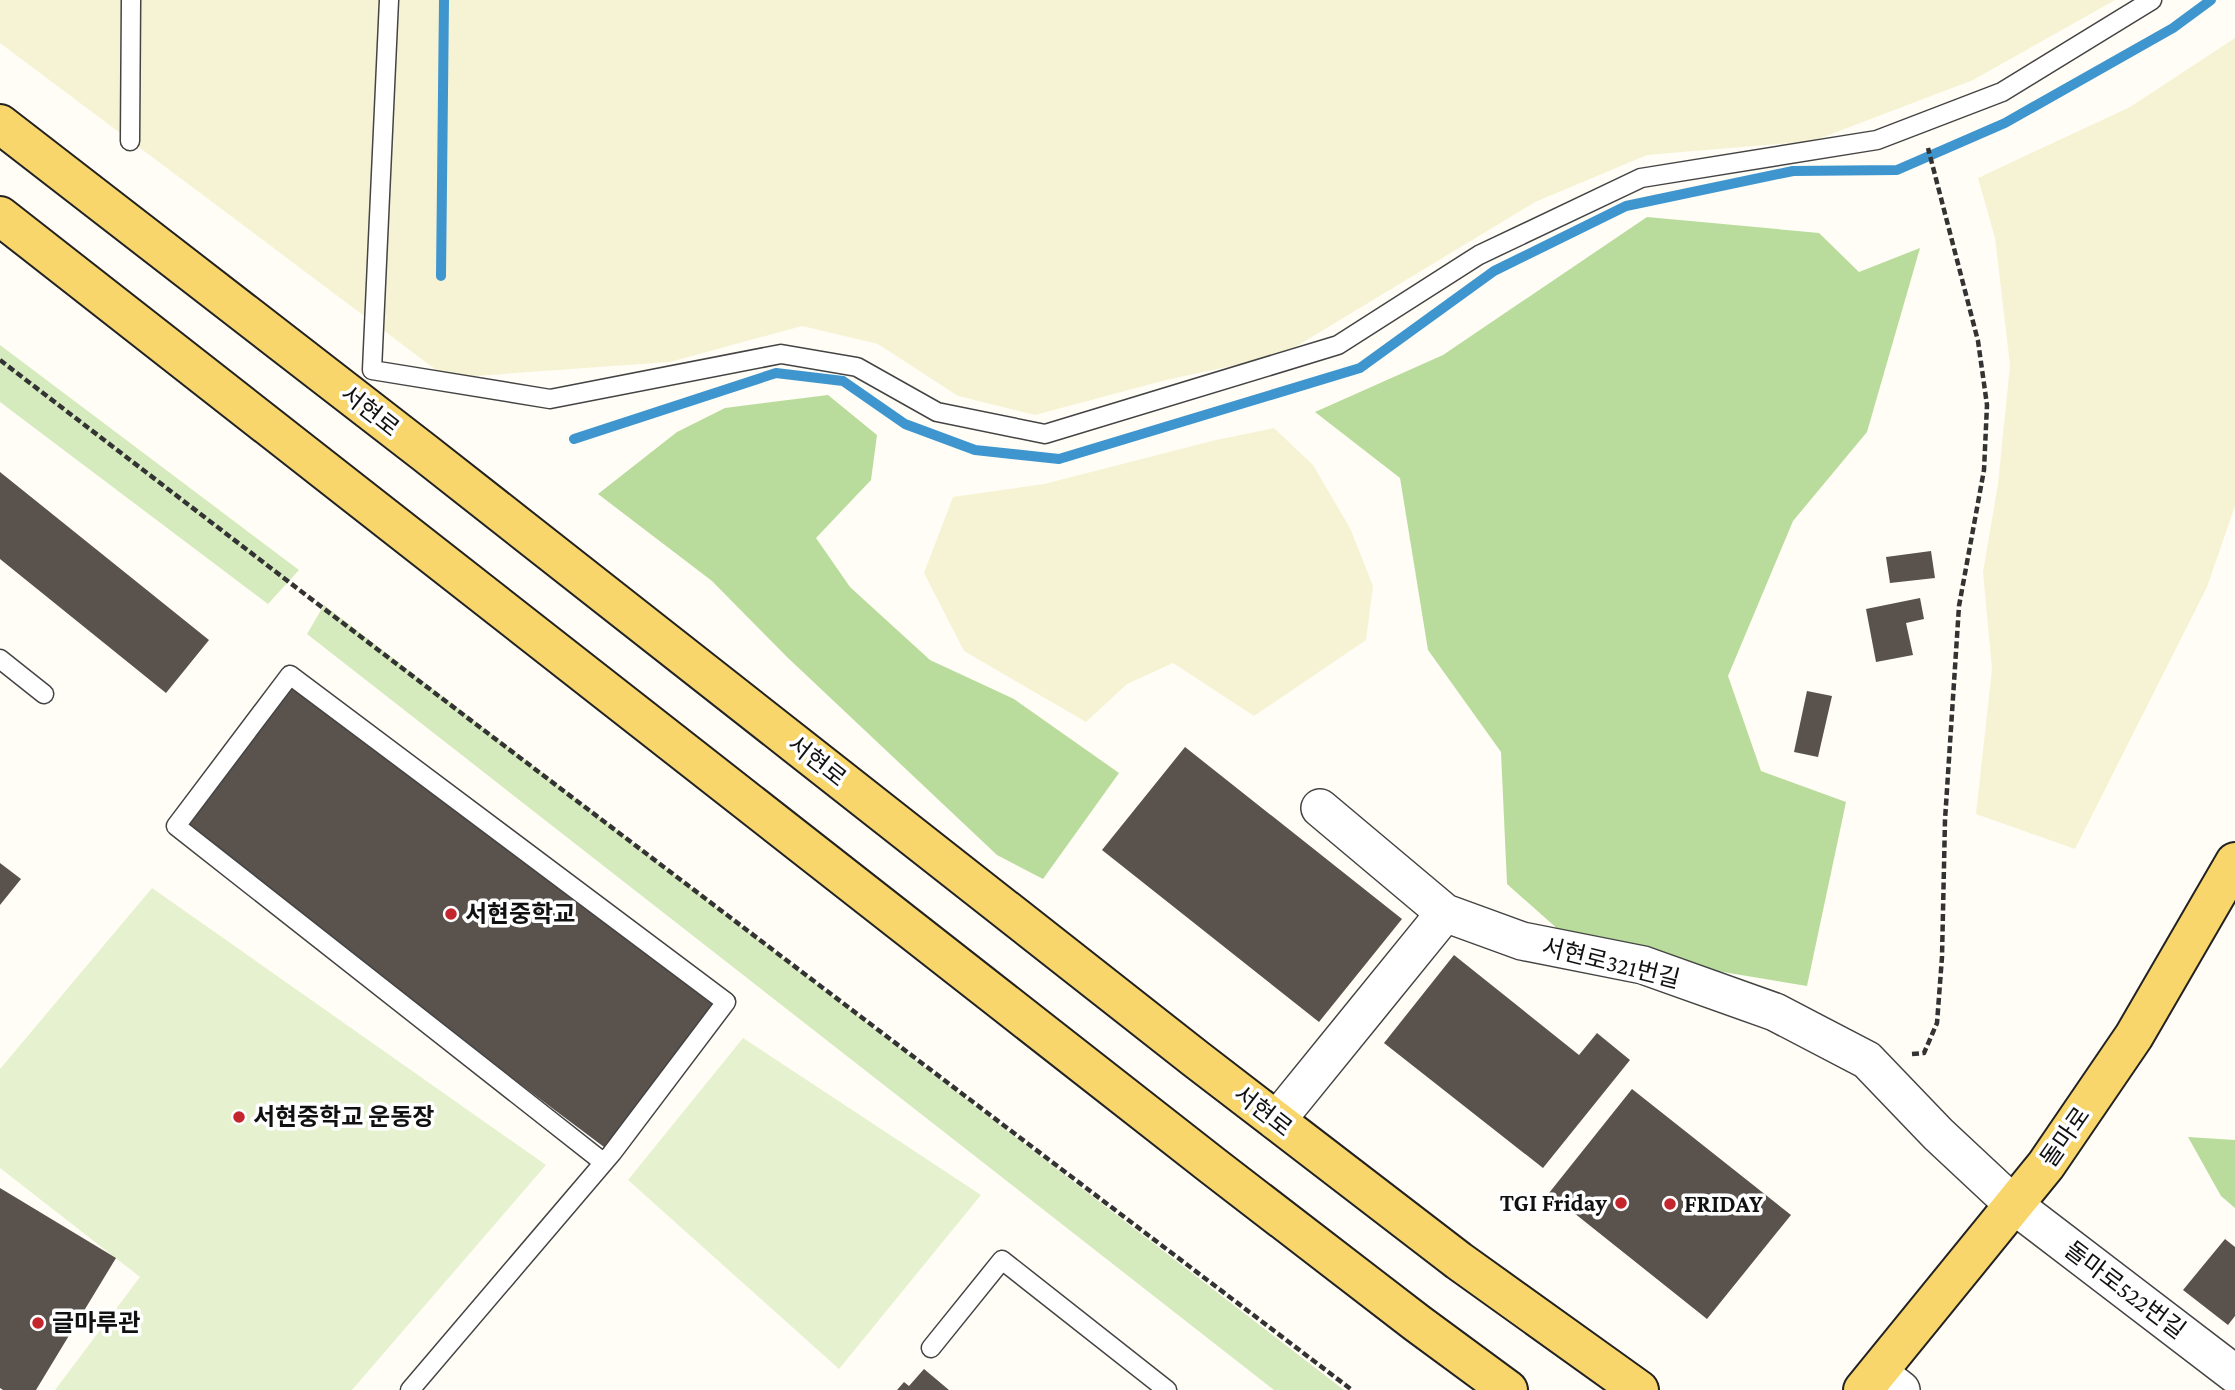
<svg xmlns="http://www.w3.org/2000/svg" width="2235" height="1390" viewBox="0 0 2235 1390" font-family="'Crimson Pro','Noto Sans KR',serif">
<rect width="100%" height="100%" fill="#fffdf5"/>
<path fill="#f6f3d4" d="M0 0H2115L1973 80 1813 141 1647 155 1535 202 1282 355 1166 380 1035 415 958 396 878 344 802 326 670 362 447 378 0 43Z
M2235 38V506L2207 587 2075 849 1976 814 1992 669 1983 572 1998 484 2010 365 1995 238 1978 178 2130 107Z
M1274 428 1313 465 1350 528 1373 586 1366 640 1254 716 1173 663 1127 684 1086 722 964 651 924 573 953 497 1044 484 1216 440Z"/>
<path fill="#d5ebbd" d="M0 345 299 570 268 604 0 402Z
M324 605 1344 1390H1274L307 634Z"/>
<path fill="#b9dc9c" d="M1647 217 1819 233 1859 272 1920 248 1867 432 1793 521 1728 676 1761 771 1846 802 1807 986 1579 948 1507 884 1501 752 1428 650 1400 478 1315 412 1443 355Z
M828 395 877 435 871 480 816 538 850 587 930 660 1014 699 1119 773 1043 879 997 855 787 657 712 581 598 494 677 432 725 408Z
M2188 1137 2235 1140V1208L2221 1196Z"/>
<path fill="#e6f2cf" d="M152 888 546 1165 352 1390H55L140 1277 0 1168V1069Z
M743 1038 981 1195 839 1369 628 1180Z"/>
<g fill="none" stroke-linecap="round" stroke-linejoin="round">
<path stroke="#3f96cf" stroke-width="10" d="M441 276 444 0
M574 439 776 373 843 381 905 424 975 450 1059 459 1360 368 1494 271 1626 206 1793 171 1897 170 2005 123 2173 28 2211 0"/>
</g>
<path fill="#5a524d" d="M0 472 209 640 166 693 0 559Z
M1931 551 1935 578 1890 583 1886 557Z
M1920 598 1924 619 1906 623 1913 655 1876 662 1866 609Z
M290 675 726 1002 612 1153 176 826Z
M1807 691 1832 696 1818 757 1794 752Z
M1185 747 1402 919 1319 1022 1102 850Z
M0 863 21 879 0 905Z
M1454 955 1579 1055 1597 1033 1630 1060 1543 1168 1384 1043Z
M1632 1089 1791 1215 1707 1319 1549 1193Z
M0 1188 116 1258 36 1390H3L0 1388Z
M2225 1239 2235 1247V1316L2228 1325 2183 1290Z
M924 1369 949 1390H897L904 1382 909 1386Z"/>
<g fill="none" stroke-linecap="round" stroke-linejoin="round">
<defs>
<path id="lane" d="M389 0 372 370 550 399 781 354 857 367 937 412 1045 434 1338 345 1479 255 1641 178 1877 140 2002 92 2152 0
M130 141 131 0
M0 659 44 694
M931 1348 1002 1260 1167 1390
M410 1390 612 1153 726 1002 290 675 176 826 603 1162"/>
<path id="street" d="M1320 808 1445 913
M1276 1121 1445 913 1522 941 1643 965 1775 1012 1867 1060 1938 1134 2014 1205 2235 1374
M1878 1372 1901 1390"/>
<path id="primary" d="M0 124 425 453 1196 1059 1459 1261 1639 1390
M0 216 1213 1166 1417 1323 1508 1390
M1863 1390 2046 1165 2134 1036 2235 862"/>
</defs>
<use href="#lane" stroke="#444" stroke-width="21"/>
<use href="#street" stroke="#444" stroke-width="40"/>
<use href="#primary" stroke="#222" stroke-width="42"/>
<path stroke="#333" stroke-width="4.5" stroke-dasharray="7 3.5" stroke-linecap="butt" d="M0 360 302 592 1352 1390
M1912 1054 1924 1053 1937 1023 1942 957 1945 820 1959 606 1984 470 1987 405 1978 341 1928 148"/>
<use href="#lane" stroke="#fff" stroke-width="18"/>
<use href="#street" stroke="#fff" stroke-width="37"/>
<use href="#primary" stroke="#f9d66b" stroke-width="38"/>
</g>
<g fill="#c4262e" stroke="#fff" stroke-width="2.5">
<circle cx="451" cy="914" r="7"/>
<circle cx="239" cy="1117" r="7"/>
<circle cx="1621" cy="1203" r="7"/>
<circle cx="1670" cy="1204" r="7"/>
<circle cx="38" cy="1323" r="7"/>
</g>
<g text-anchor="middle" stroke-width="7" stroke-linejoin="round" paint-order="stroke">
<g font-size="24" fill="#111" stroke="#fff">
<text transform="translate(370 411) rotate(38)" y="8">서현로</text>
<text transform="translate(817 761) rotate(38)" y="8">서현로</text>
<text transform="translate(1611 963) rotate(14)" y="8">서현로321번길</text>
<text transform="translate(1263 1111) rotate(38)" y="8">서현로</text>
<text transform="translate(2065 1137) rotate(-55)" y="8">돌마로</text>
<text transform="translate(2125 1290) rotate(37)" y="8">돌마로522번길</text>
</g>
<g font-size="24" font-weight="bold" fill="#111" stroke="#fff" text-anchor="start">
<text x="465" y="922">서현중학교</text>
<text x="253" y="1125">서현중학교 운동장</text>
<text x="1607" y="1211" text-anchor="end">TGI Friday</text>
<text x="1684" y="1212">FRIDAY</text>
<text x="52" y="1331">글마루관</text>
</g>
</g>
</svg>
